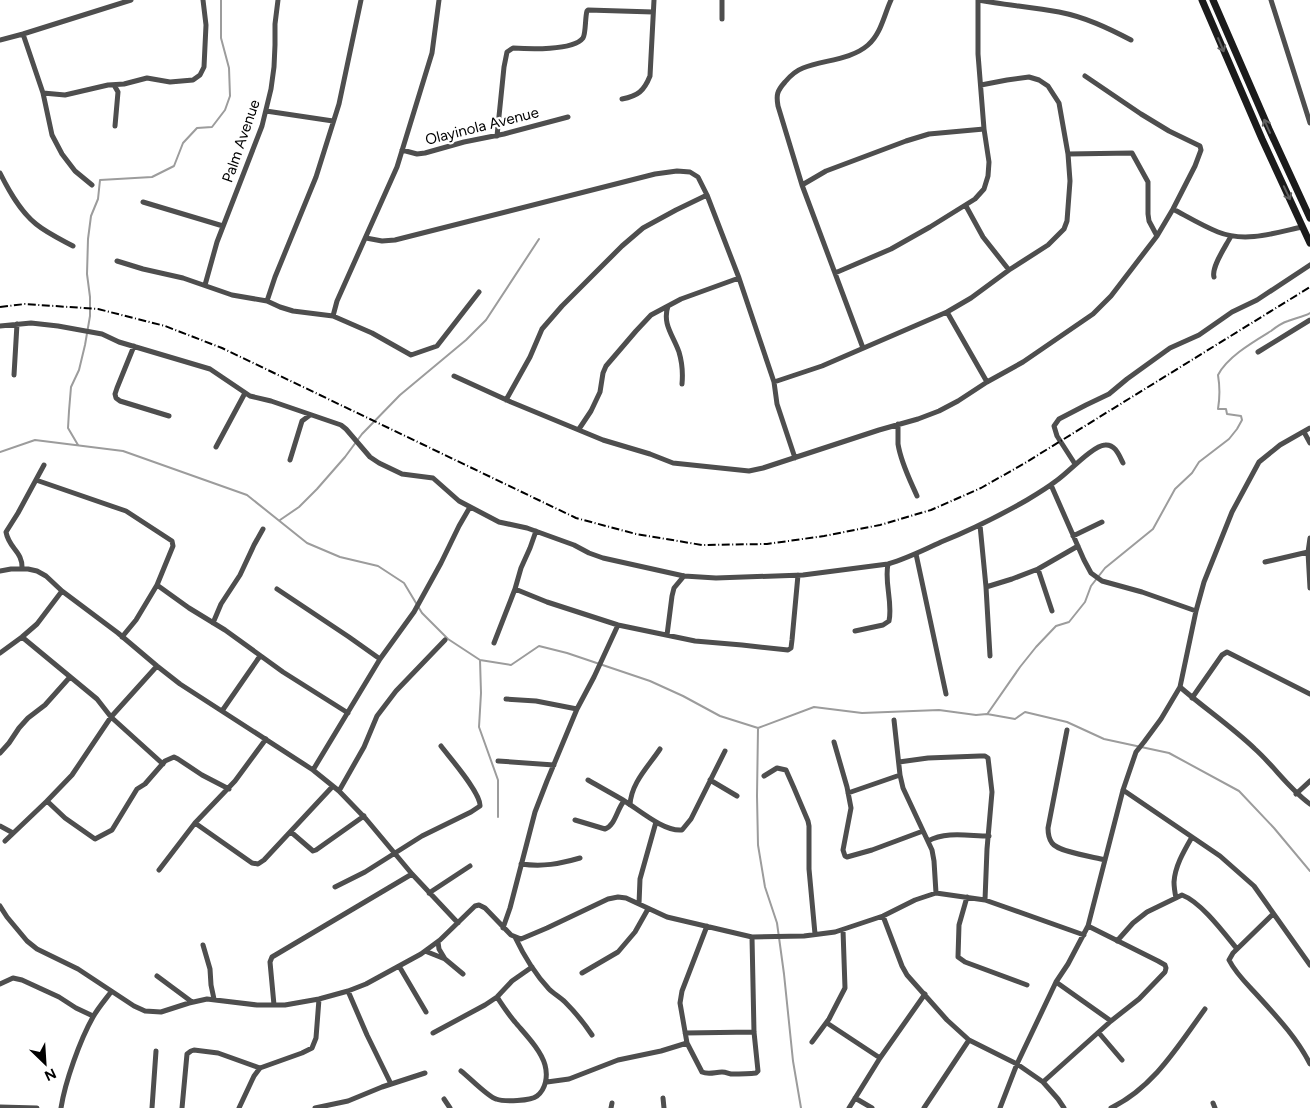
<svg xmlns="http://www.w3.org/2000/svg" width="1310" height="1108" viewBox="0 0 1310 1108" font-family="Figtree,sans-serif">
<rect width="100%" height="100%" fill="#fff"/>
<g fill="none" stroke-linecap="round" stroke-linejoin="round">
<path stroke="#9c9c9c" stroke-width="2" d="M78 445 68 428 69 411 71 387 79 370 85 345 90 316V297L87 274 88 239 91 216 98 199 100 180 152 177 174 166 183 143 197 128 212 127 225 110 230 96 229 68 221 38V0
M0 452 35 440 123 451 247 495 307 543 340 557 378 566 404 583 422 613 448 639 480 660 511 665 539 646 567 653 650 681 683 696 720 716 758 728 814 707 862 713 939 710 976 715 987 714 1015 719 1025 712 1067 722 1104 739 1169 753 1239 791 1274 828 1310 871
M280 520 299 507 317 489 345 457 362 434 400 395 466 340 486 320 539 239
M480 660 481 693 479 727 498 780V817
M988 713 1020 667 1036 647 1056 626 1069 622 1085 602 1091 586 1105 568 1153 529 1175 489 1192 473 1199 462 1229 439 1237 429 1242 420 1241 416 1227 414 1226 409H1218C1220 397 1220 387 1218 375 1227 357 1253 342 1271 331 1276 327 1282 323 1288 321 1295 318 1303 317 1310 313
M758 728 757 796 758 845 765 887 777 923 784 974 793 1061 801 1108"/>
<path stroke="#4e4e4e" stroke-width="5" d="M722 0V19
M978 0C1005 5 1032 7 1059 12 1085 17 1108 28 1131 40
M1271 0 1310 123
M23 34 43 93 52 135 62 154 75 171 92 185
M0 40 23 34 131 0
M114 85 118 92 115 126
M43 93 65 95 108 85 124 84 147 78 170 82 193 80 200 75 204 67 206 25 203 0
M622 99C638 96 644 91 650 76L654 0
M266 111 333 121
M497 136 504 67 507 52 513 48C528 49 573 51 583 38 586 33 585 17 587 11L588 10 653 12
M402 150 417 154 425 153 464 142 504 134 568 117
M1068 154 1132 153 1148 182V214L1149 221 1157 236
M0 173C9 191 20 211 36 224 47 233 60 239 73 246
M802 185 826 171 906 141 929 134 984 129
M143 202 223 226
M966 206 983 237 1009 270
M1173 209C1188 217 1203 226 1218 232 1245 243 1275 233 1302 227
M366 238 382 241 395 240 655 174 677 171 690 172 698 177 707 195 739 278 774 382 777 404 795 458
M117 261 143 269 183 278 232 295 267 301 280 307 293 311 333 316 372 333 411 355 437 346 479 292
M835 273 891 249 930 227 975 199 984 189 988 176 989 162 984 129 978 54V0
M1214 277C1211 267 1226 246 1231 236
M205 285 217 242 262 126 271 89 274 67 275 45V24L278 0
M267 301 275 277 316 177 339 104 361 0
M668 306C662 324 673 335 679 352 682 362 683 373 682 384
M947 312 987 382
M333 316 337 301 397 167 432 53 439 0
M0 326 31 323 58 326 102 334 119 342 210 369 250 396 271 401 341 425 346 429 370 457 379 463 402 474 433 478 459 501 499 522 527 528 574 545 589 553 603 558 684 576 716 578 803 575 888 564C906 559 924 550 941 542 971 530 999 516 1027 500 1037 494 1047 488 1056 481 1068 473 1092 446 1105 445 1115 444 1119 455 1123 463
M134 346 117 388 115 394 116 398 120 401 169 416
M863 348 802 185 778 106C776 95 777 91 785 82 790 76 795 71 803 68 823 60 851 60 868 45 881 34 884 15 891 0
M1258 352 1310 320
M14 375 17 324
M454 376 511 402 603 440 650 454 673 463 749 471 763 468 879 430 918 419 939 411 958 401 987 382 1023 362 1093 314 1111 296 1157 236 1173 209 1195 166 1201 150 1200 146 1169 131 1141 114 1085 76
M774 382 822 366 947 312 971 298 1009 270 1048 245 1064 229 1067 221 1070 181 1068 154 1059 103 1048 86 1039 80 1029 77 1007 80 981 85
M506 400 530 357 542 329 562 306 622 246 643 228 676 210 707 195
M898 424C898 431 898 438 898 444 901 463 910 480 917 496
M579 429 591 411 600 392 603 373 606 366 636 331 651 315 681 299 739 278
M1304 432 1310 443
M216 447 245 393
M290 460 302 421 310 415
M1075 464 1057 436 1054 426 1059 419 1086 405 1109 394 1127 379 1170 348 1199 335 1232 312 1257 300 1310 265
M36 480 126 511 172 541 173 546 157 585 136 620 122 637
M1051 485 1084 560 1091 573 1102 581 1142 592 1196 611
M980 525 986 587 990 656
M1073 536 1102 522
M1310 538 1308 552 1310 588
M916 554 946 694
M1265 562 1308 552
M22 569C23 551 9 549 6 532L18 513 44 465
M1038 569 1052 611
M0 571 11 569H28L37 571 46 576 62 591 118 633 157 666 180 684 313 770 339 791 366 819 412 874 458 923
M157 585 189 608 225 630 283 672 348 713
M986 587 1012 579 1038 569 1078 546
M277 589 349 637 380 659
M515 589 547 602 618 625 695 641 742 645 788 650 791 648 792 640 798 575
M213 623 221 604 240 575 254 545 263 529
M855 631 883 625 889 621C893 602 884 583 888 564
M667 635 672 596 674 588 684 576
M22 637 97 699 111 717 163 764
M494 643 515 589 521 568 530 548 536 531
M0 653 22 637 37 624 62 591
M1180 687C1204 708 1231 726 1255 749 1275 767 1288 788 1310 804
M1192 698 1222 655 1227 652 1310 694
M506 699 536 701 577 709
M222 711 260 656
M894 720 900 775 903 788 932 850 934 861 936 893
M1067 730 1048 828C1048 833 1049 839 1052 843 1058 852 1094 857 1105 860
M834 742 847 787 851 808 843 850 845 856 847 857 872 850 923 831
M0 753 9 743 19 728 28 718 45 705 70 677
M498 761 554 765
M899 762 928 758 980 756H985L988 758 992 792 987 849 985 900
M313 770 380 659 414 612 441 563 459 526 470 507
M764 776 777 768 786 770 794 788 808 821 809 826V869L815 934
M588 780C600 787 611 793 623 800 638 809 664 832 682 830L691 819 725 751
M710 780 737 796
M1123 790 1220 856 1254 886 1310 965
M339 791 364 747 377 716 396 691 445 640
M848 793 900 775
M1296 794 1310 781
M47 801 65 818 95 839 112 830 137 789 145 784 165 761 174 757 178 759 202 775 229 789
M630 805C631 783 648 767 660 749
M575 820 605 829C615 826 617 809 624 801
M195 823 252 863 258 864 264 860 333 786
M0 826 13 833
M291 832 313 851 316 850 364 816
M5 841 47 801 72 775 111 717 157 666
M928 841C946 831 969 836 989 836
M521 864C543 867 559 864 580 858
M159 870 195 823 235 781 266 739
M335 887 365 872 422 836 471 812 480 806C481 793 450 758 441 746
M429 893 470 866
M967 897 959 925 958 957 965 962 1027 985
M1176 898C1175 893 1174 887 1174 882 1175 866 1184 851 1192 837
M639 904 640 879 656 822
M0 906 7 917 27 941 37 949 78 969 134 1006 145 1011 161 1012 189 1003 207 999 257 1005H285L319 999 348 991 366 984 421 954 440 940 475 906 479 905 485 908 511 935 521 939 547 928 608 899 618 897 626 898 667 917 752 937 804 936 835 932 883 916 915 900 936 893 985 900 1084 935
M1273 914 1233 953 1229 960C1236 974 1248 985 1258 996 1277 1017 1297 1038 1310 1064
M883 916 902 966 907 975 947 1020 969 1040 1017 1064 1043 1082 1058 1099 1064 1108
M707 926 682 991 680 1003 687 1043 702 1072C709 1075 715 1072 722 1072 726 1072 727 1073 731 1074 739 1074 748 1074 756 1073L758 1071 754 1032 752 937
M1088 926 1158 961 1165 965 1166 968 1165 972 1139 999 1111 1021
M503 928 510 908 535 812 547 781 577 709 594 677 618 625
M515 937C524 956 535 974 549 989 554 994 560 997 565 1002 575 1012 584 1023 592 1035
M1117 941 1133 923 1147 912 1182 895C1201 902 1224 933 1237 949
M438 942 439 949 445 959
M203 945 210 969 211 985 214 999
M425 951 445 959 463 974
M399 966 426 1012
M582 973 618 952 635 932 648 909
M157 976 192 1002
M0 984 13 978 22 980 59 997 76 1008 93 1016
M348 991 367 1035 391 1084
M274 1005 270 962 272 957 412 874
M827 1023 880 1058
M433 1033 485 1005 497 997 512 981 532 967
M685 1033 754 1032
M1099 1033 1122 1060
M812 1042 829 1019 845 988 843 930
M461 1071C469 1077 488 1097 496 1099 504 1102 531 1101 537 1096 546 1089 548 1076 545 1065 541 1050 525 1034 515 1022 508 1014 503 1006 497 997
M547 1082 569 1079 618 1060 661 1051 687 1043
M1043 1082 1111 1021 1056 982
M663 1098 664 1108
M855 1098 872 1108
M444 1099 450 1108
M1213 1103 1215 1108
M0 1107 37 1108
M61 1108C65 1082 80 1040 93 1017 98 1008 105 1000 111 992
M152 1108 156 1051
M182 1108 187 1054 191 1051 194 1050 218 1053 260 1068
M239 1108 254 1076 260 1068 302 1053 312 1048 316 1038 319 999
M315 1108 348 1101 382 1087 425 1073
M611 1108 612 1103
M849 1108 880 1058 925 994
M924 1108 969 1040
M1000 1108 1017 1064 1056 982 1068 964 1088 926 1123 790 1136 752 1144 742 1161 719 1180 687 1196 611 1204 582 1232 512 1259 462 1280 445 1310 428
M1111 1108C1154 1087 1178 1046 1205 1009"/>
<path stroke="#1b1b1b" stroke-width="7" d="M1202 0 1262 139 1310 243
M1213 0 1269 129 1310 218"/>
<path stroke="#000" stroke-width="2" stroke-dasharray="8 2.5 1 2.5" stroke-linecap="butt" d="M0 307 25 304 98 309 165 326 222 348 576 518 636 534 702 545 767 544 824 536 880 525 931 510 981 488 1025 463 1310 287"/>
</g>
<defs><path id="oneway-shaft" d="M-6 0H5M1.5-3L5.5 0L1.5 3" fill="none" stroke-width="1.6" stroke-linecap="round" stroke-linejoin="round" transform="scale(1.25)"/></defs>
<g stroke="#5f5f5f">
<use href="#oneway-shaft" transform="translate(1221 45) rotate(67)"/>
<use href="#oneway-shaft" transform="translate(1267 126) rotate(-114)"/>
<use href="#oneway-shaft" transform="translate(1287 193) rotate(65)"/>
</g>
<g text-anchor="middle" stroke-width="4.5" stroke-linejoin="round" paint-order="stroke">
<g font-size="15" fill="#000" stroke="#fff">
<text transform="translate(482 126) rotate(-14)" y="5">Olayinola Avenue</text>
<text transform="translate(241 141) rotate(-71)" y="5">Palm Avenue</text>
</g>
</g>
<g transform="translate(45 1063) rotate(155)" stroke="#ffffff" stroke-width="4" paint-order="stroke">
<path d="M0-4L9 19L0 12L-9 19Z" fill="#000000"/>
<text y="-8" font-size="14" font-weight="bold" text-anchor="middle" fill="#000000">N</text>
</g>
</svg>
